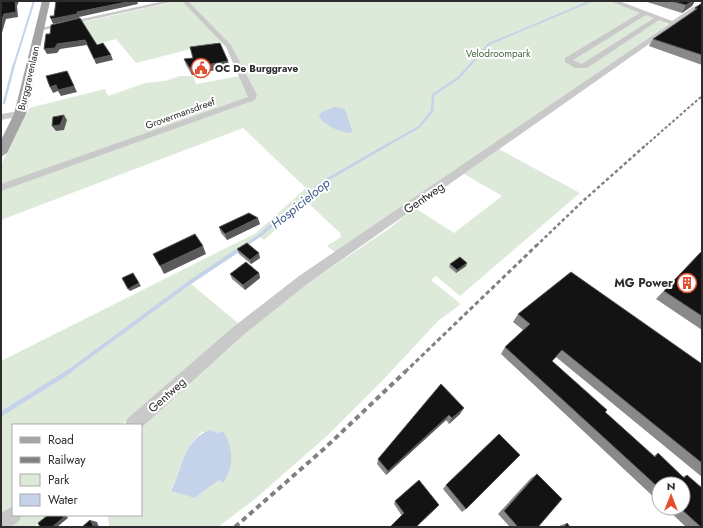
<svg xmlns="http://www.w3.org/2000/svg" width="703" height="528" viewBox="0 0 703 528" font-family="Jost,sans-serif">
<rect width="100%" height="100%" fill="#fff"/>
<path fill="#deead9" fill-rule="evenodd" d="M178 1H611L663 21 667 25 336 253 327 246 341 237 340 233 307 202 264 240 259 236 190 283 239 324 121 425H13V506L1 514V361L256 233 306 188 243 128 1 220V165L29 108 105 89 108 96 145 83 165 81 180 76H193L196 84 240 76 227 47 222 41 136 63 116 39 96 44 83 22Z
M499 149 580 193 460 296 436 276 431 280 461 304 438 321 382 381 328 435 255 499 218 527H109L108 515H141V425H138L182 391 225 348 290 295 390 228 415 208 454 233 502 196 464 174ZM202 432 218 433 223 483 219 480 195 498 171 490C181 470 184 447 202 432Z
M22 515H50L34 527H6Z"/>
<path fill="#c4d2ea" d="M335 107 345 109 352 130 351 133C342 133 323 125 319 116L322 112Z
M210 430 218 433 223 431C234 449 234 466 223 483L219 480 195 498 171 491C182 469 184 439 210 430Z"/>
<g fill="none" stroke-linecap="round" stroke-linejoin="round">
<path stroke="#c4d2ea" stroke-width="2" d="M14 65 34 1
M470 65 489 44 591 1"/>
<path stroke="#c4d2ea" stroke-width="2.5" d="M4 103 14 64
M387 145 419 127 432 111 433 95 458 78 471 64"/>
<path stroke="#c4d2ea" stroke-width="3" d="M244 246 259 236 323 182 389 144"/>
<path stroke="#c4d2ea" stroke-width="4" d="M68 372 189 283 246 245"/>
<path stroke="#c4d2ea" stroke-width="4.5" d="M1 414 70 371"/>
<path fill="#c9c9c9" fill-rule="evenodd" d="M164 1H176L39 31 36 29Z
M182 1H188L231 45 257 95 255 100 1 191V184L248 97 226 47Z
M610 1H619L672 21 693 7 702 4V8L697 9 669 30 307 284 242 336 141 428V425H125L127 419 232 328 299 276 669 24 659 20 587 68H575L565 62V58L640 13ZM646 15 654 18 582 64 573 60Z
M20 111 24 114 23 116 1 120V114Z
M13 506V515H22C18 525 12 527 1 527V513Z"/>
<path fill="#a4a4a4" fill-rule="evenodd" d="M42 1H50L26 114 7 153 1 157V140L14 114Z"/>
<path stroke="#818181" stroke-width="2" stroke-dasharray="3 2" stroke-linecap="butt" d="M646 145 702 96"/>
<path stroke="#818181" stroke-width="2.5" stroke-dasharray="3.5 2.5" stroke-linecap="butt" d="M536 246 583 201 647 144"/>
<path stroke="#818181" stroke-width="3" stroke-dasharray="4.5 3" stroke-linecap="butt" d="M405 372 537 245"/>
<path stroke="#818181" stroke-width="4" stroke-dasharray="5.5 4" stroke-linecap="butt" d="M235 527 325 448 406 371"/>
</g>
<path fill="#898989" d="M644 1H695L692 6 682 13Z
M702 3V65L649 46 653 39 693 11 695 8Z
M184 59 228 61 229 67 192 75 186 65Z
M260 224 227 240 221 233 219 227Z
M237 249 260 258 251 264 239 254Z
M701 252 702 253V330L656 299Z
M450 264 466 266 456 273 449 267Z
M259 273 260 278 245 290 232 279 230 274Z
M518 314 702 364V477L556 357 552 361 605 412 654 456 658 453 682 477 687 475 702 527H686L666 508H683L659 484V502L501 354 505 347 523 330 513 322Z
M441 384 460 414 449 424 446 420 386 475 377 464 378 459Z
M537 474 538 527H510L498 514 531 478Z
M446 485 466 509 462 512 443 489Z
M395 501 436 508 402 516 394 504Z
M567 523 570 527H559V526Z"/>
<path fill="#5a5a5a" d="M15 1H19L17 6 18 17 6 19 1 36V22L4 14Z
M132 1H137L138 4 79 17V18L53 24 51 19 77 12Z
M692 1H695L692 6 682 13 686 5Z
M85 40 87 45 60 49 57 53 47 54 44 49 57 44Z
M111 55 113 60 96 64 94 59Z
M228 61 229 67 192 75 190 68Z
M67 71 77 92 61 96 58 91 53 93 50 87 56 85Z
M64 115 67 120 64 130 56 131 52 126Z
M258 218 260 224 227 240 225 234Z
M203 246 206 254 164 274 160 266Z
M259 253 260 258 251 264 250 260Z
M467 263 466 266 456 273 457 270Z
M259 273 260 278 245 290 243 285Z
M134 275 141 286 130 291 128 289Z
M464 408 460 414 449 424 452 418Z
M449 415 446 420 386 475 388 471Z
M63 515H66L68 518 57 527H52Z
M90 520 97 522 99 527H94Z"/>
<path fill="#131313" stroke="#5a5a5a" d="M1 1H15L16 12 4 14 1 22Z
M56 1H132L77 12V14L51 19 50 16H54Z
M671 1H692L686 5Z
M702 3V55L653 39 697 9 695 8Z
M80 18 97 45 103 43 111 55 94 59 85 40 57 44 55 48 44 49 46 34H50L51 25Z
M220 43 228 61 190 68 184 59 193 58 190 47Z
M67 71 74 86 58 90 56 85 50 87 46 76Z
M64 115 60 125 52 126 53 117Z
M249 213 258 218 225 234 219 227Z
M195 234 203 246 160 266 153 254Z
M247 243 259 253 250 260 237 249Z
M701 252 702 253V316L664 291Z
M460 257 467 263 457 270 450 264Z
M246 262 259 273 243 285 230 274Z
M571 272 702 364V463L562 350 552 361 607 410 605 412 655 457 658 453 684 478 687 475 702 488V527H701L680 508H683V484H659V488L505 347 530 324 518 314Z
M133 273 139 283 128 289 122 278Z
M441 384 464 408 452 418 449 415 388 471 378 459Z
M499 434 520 455 466 509 446 485Z
M537 474 562 499 538 527H518L504 511Z
M419 480 439 505 416 527H390L404 513 395 501Z
M48 515H63L64 517 52 527H40L38 523Z
M90 520 94 527H82Z
M567 523 570 527H564Z"/>
<defs>
<symbol id="civic-ring" viewBox="-11 -11 22 22"><circle r="9.5" fill="#fff" stroke="#e44d2d" stroke-width="1.5"/><path d="M-.6-6.5H3V-4.5H.6V-3L4-1V1h2V6H-6V1h2V-1L-.6-3ZM-1.2 2.5V6h2.4V2.5Z" fill="#e44d2d"/></symbol>
<symbol id="building-ring" viewBox="-11 -11 22 22"><circle r="9.5" fill="#fff" stroke="#e44d2d" stroke-width="1.5"/><path d="M-4-6H4V6H1V3H-1V6H-4ZM-2.5-4.3h1.7v1.8h-1.7ZM.8-4.3h1.7v1.8H.8ZM-2.5-1h1.7V.8h-1.7ZM.8-1h1.7V.8H.8Z" fill="#e44d2d"/></symbol>
</defs>
<g fill-rule="evenodd">
<use href="#civic-ring" x="190" y="57" width="22" height="22"/>
<use href="#building-ring" x="676" y="272" width="22" height="22"/>
</g>
<g text-anchor="middle" stroke-width="4" stroke-linejoin="round" paint-order="stroke">
<g font-size="10" fill="#44673a" stroke="#fff">
<text x="498" y="57">Velodroompark</text>
</g>
<g font-size="10" font-weight="bold" fill="#2c2c2c" stroke="#fff" text-anchor="start">
<text x="215" y="72">OC De Burggrave</text>
</g>
<g font-size="10" fill="#2c2c2c" stroke="#fff">
<text transform="translate(28 78) rotate(-77)" y="4">Burggravenlaan</text>
<text transform="translate(180 113) rotate(-20)" y="4">Grovermansdreef</text>
</g>
<g font-size="12" fill="#2c2c2c" stroke="#fff">
<text transform="translate(424 198) rotate(-34)" y="4">Gentweg</text>
<text transform="translate(167 395) rotate(-42)" y="4">Gentweg</text>
</g>
<g font-size="12" font-weight="bold" fill="#2c2c2c" stroke="#fff" text-anchor="end">
<text x="673" y="287">MG Power</text>
</g>
<g font-size="13" font-style="italic" fill="#3b598c" stroke="#fff">
<text transform="translate(300 203) rotate(-39)" y="5">Hospicieloop</text>
</g>
</g>
<rect width="703" height="528" fill="none" stroke="#2c2c2c" stroke-width="4"/>
<rect x="12" y="424" width="130" height="92" fill="#ffffff" stroke="#ababab"/>
<rect x="20" y="437" width="20" height="6" fill="#a4a4a4" stroke="#ababab"/>
<text x="48" y="444" font-size="12" fill="#2c2c2c">Road</text>
<rect x="20" y="457" width="20" height="6" fill="#818181" stroke="#ababab"/>
<text x="48" y="464" font-size="12" fill="#2c2c2c">Railway</text>
<rect x="20" y="474" width="20" height="12" fill="#deead9" stroke="#ababab"/>
<text x="48" y="484" font-size="12" fill="#2c2c2c">Park</text>
<rect x="20" y="494" width="20" height="12" fill="#c4d2ea" stroke="#ababab"/>
<text x="48" y="504" font-size="12" fill="#2c2c2c">Water</text>
<g transform="translate(671 496)"><circle r="19" fill="#ffffff" stroke="#ababab"/>
<path d="M0-3L7 15L0 10L-7 15Z" fill="#e44d2d"/>
<text y="-6" font-size="11" font-weight="bold" text-anchor="middle" fill="#2c2c2c">N</text>
</g>
</svg>
